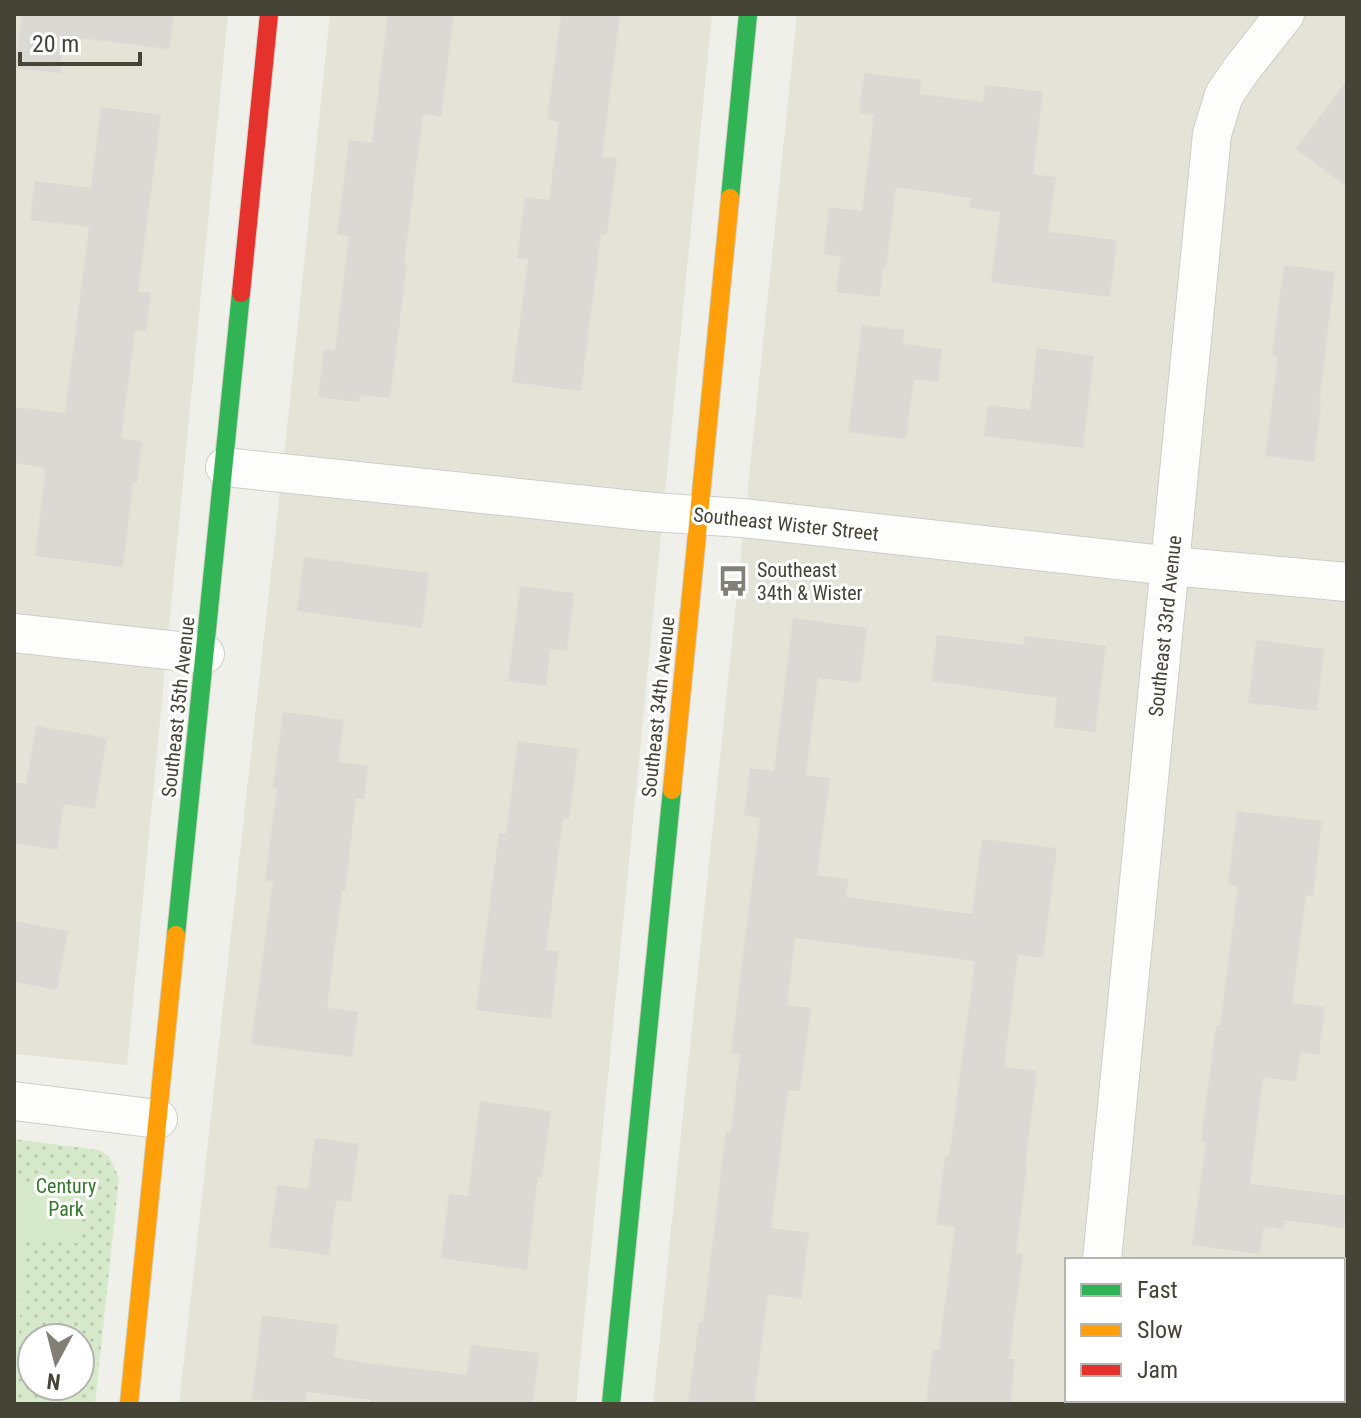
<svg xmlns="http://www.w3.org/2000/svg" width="1361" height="1418" viewBox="0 0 1361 1418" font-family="'Roboto Condensed',sans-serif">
<defs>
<pattern id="grass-dots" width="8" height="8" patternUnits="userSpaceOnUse" patternTransform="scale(2)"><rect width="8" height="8" fill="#d6eacb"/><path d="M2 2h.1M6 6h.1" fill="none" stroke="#b9caaf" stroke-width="1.8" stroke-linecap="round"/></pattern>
</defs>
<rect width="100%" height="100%" fill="#f0f0eb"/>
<path fill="#e4e3d8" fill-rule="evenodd" d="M14 14H228L127 1065 14 1054Z
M330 14H712L576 1404H179L287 428Z
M797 14H1347V1404H653ZM1067 1260H1343V1400H1067Z"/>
<path fill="url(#grass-dots)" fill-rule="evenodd" d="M14 1139 99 1150 109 1156 119 1178 95 1404H14ZM32 1338H80V1386H32Z"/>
<path fill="#d6eacb" d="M14 1185 82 1190 78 1243 26 1239 14 1397Z"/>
<path fill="#dad9d3" d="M22 14H174L169 49 65 36 60 73 15 68Z
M388 14H454L441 117 423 114 404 265H407L390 398 360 395 359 402 318 397 324 349 335 350 349 236 337 235 349 140 372 143Z
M561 14H620L602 157 617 158 607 235 601 234 581 391 512 382 528 259 517 258 525 197 549 200 559 122 547 120Z
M864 73 921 80 920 94 983 102 985 85 1043 92 1033 174 1056 177 1048 232 1117 240 1110 297 991 282 1000 212 969 208 971 198 896 187 886 268H883L880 297 836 292 841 257 824 254 829 207 862 211 874 115 859 113Z
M1347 80V187L1296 149Z
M101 107 161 115 138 292 151 293 146 331 135 330 121 439 142 441 137 483H133L123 567 35 556 46 468 14 463V407L65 413 89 227 30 220 35 181 91 188Z
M1284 265 1335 272 1319 404H1321L1314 462 1265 456 1278 357 1272 356Z
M862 325 904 330 903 344 942 349 938 382 914 379 906 439 848 432Z
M1037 348 1094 356 1083 448 984 436 988 405 1030 410Z
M304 557 429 573 422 628 297 611Z
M520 586 574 593 567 651 550 649 546 686 508 681Z
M793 618 867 628 860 683 818 678 806 775 830 778 817 875 848 879 846 897 972 914 982 839 1057 848 1043 958 1018 955 1004 1067 1037 1071 1025 1166 1027 1167 1016 1253 1023 1254 1009 1359H1015L1010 1404H926L933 1349 939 1350 955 1227 936 1225 945 1156 949 1157 975 961 795 938 787 1005 811 1008 800 1091 788 1090 771 1228 809 1233 801 1299 768 1294 754 1404H688L699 1322H703L726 1131 731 1132 740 1054 731 1053 760 818 744 815 750 768 774 771Z
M937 635 1024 645 1025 636 1106 646 1095 732 1054 727 1057 698 931 681Z
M1256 640 1324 649 1317 711 1248 703Z
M283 712 344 720 338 762 368 766 364 799 356 798 345 891 342 890 327 1008 358 1012 352 1057 251 1044 273 881 265 880 277 788 273 787Z
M36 726 107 738 95 809 64 804 57 850 14 843V782L26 784Z
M518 741 578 749 569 819 563 818 546 950 559 951 551 1019 476 1010 499 833 506 834Z
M1237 811 1322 821 1313 896 1306 895 1292 1003 1325 1007 1319 1055 1300 1052 1296 1082 1263 1077 1250 1184 1347 1196 1344 1228 1284 1220 1283 1229 1264 1227 1260 1254 1192 1245 1206 1142 1201 1141 1216 1025 1220 1026 1238 886 1228 885Z
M14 921 68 931 57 990 14 982Z
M480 1101 551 1111 542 1178 538 1177 527 1270 441 1258 449 1194 468 1196Z
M315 1138 359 1144 351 1202 336 1200 329 1255 269 1247 277 1185 308 1189Z
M262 1315 338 1325 334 1357 358 1362 467 1375 471 1345 539 1353 533 1404H369L370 1400 307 1392 305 1404 252 1399Z"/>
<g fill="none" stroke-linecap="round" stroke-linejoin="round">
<defs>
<path id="street" d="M225 467 653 512 742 518 1171 566 1347 582
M14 633 205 654
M14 1101 158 1119
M1102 1260 1212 134 1224 95 1241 70 1285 14
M1088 1404V1400"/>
<path id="fast" d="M730 198 748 14
M176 935 241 293
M611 1404 672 790"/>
<path id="slow" d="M672 790 730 198
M129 1404 176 935"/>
<path id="jam" d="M241 293 269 14"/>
</defs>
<use href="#street" stroke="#cecec8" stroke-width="40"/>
<use href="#fast" stroke="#d0d0c4" stroke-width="20"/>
<use href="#slow" stroke="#d0d0c4" stroke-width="20"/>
<use href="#jam" stroke="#d0d0c4" stroke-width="20"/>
<use href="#street" stroke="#fdfdfc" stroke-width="38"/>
<use href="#fast" stroke="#30b455" stroke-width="18"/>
<use href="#slow" stroke="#ff9f0a" stroke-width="18"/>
<use href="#jam" stroke="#e5322d" stroke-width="18"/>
</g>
<defs>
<symbol id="bus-bare" viewBox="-9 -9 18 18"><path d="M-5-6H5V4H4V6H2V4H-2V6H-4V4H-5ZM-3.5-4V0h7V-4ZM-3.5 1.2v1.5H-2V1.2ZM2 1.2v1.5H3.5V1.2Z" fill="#828076" stroke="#fff" stroke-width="2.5" paint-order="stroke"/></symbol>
</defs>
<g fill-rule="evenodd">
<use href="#bus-bare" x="711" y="559" width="44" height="44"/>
</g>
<g text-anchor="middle" stroke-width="6" stroke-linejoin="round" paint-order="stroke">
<g font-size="20" fill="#464437" stroke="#fff">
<text transform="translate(786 524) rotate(6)" y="7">Southeast Wister Street</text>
<text transform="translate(1165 626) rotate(-84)" y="7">Southeast 33rd Avenue</text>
<text transform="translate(178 707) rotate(-84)" y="7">Southeast 35th Avenue</text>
<text transform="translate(658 707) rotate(-84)" y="7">Southeast 34th Avenue</text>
</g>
<g font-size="20" fill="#464437" stroke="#fff" text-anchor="start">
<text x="757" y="577">Southeast<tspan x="757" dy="23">34th &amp; Wister</tspan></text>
</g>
<g font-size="20" fill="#33772b" stroke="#fff">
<text x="66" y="1193">Century<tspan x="66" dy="23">Park</tspan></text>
</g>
</g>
<rect width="1361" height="1418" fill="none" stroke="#464437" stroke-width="32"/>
<rect x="1065" y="1258" width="280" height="144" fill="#ffffff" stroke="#b5b4af" stroke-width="2"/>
<rect x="1081" y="1284" width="40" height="12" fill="#30b455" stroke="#b5b4af" stroke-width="2"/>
<text x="1137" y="1298" font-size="24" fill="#464437">Fast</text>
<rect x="1081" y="1324" width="40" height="12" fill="#ff9f0a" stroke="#b5b4af" stroke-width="2"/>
<text x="1137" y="1338" font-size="24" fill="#464437">Slow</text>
<rect x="1081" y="1364" width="40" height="12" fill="#e5322d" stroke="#b5b4af" stroke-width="2"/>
<text x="1137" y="1378" font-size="24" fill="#464437">Jam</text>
<g transform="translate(56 1362) rotate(187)"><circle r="38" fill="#ffffff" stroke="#b5b4af" stroke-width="2"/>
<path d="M0-6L14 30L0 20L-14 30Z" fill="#828076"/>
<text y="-12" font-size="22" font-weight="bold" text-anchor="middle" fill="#464437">N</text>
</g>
<path d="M20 52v12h120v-12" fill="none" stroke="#464437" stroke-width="4"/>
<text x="32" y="52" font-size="24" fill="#464437" stroke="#ffffff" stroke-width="6" paint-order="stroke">20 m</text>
</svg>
